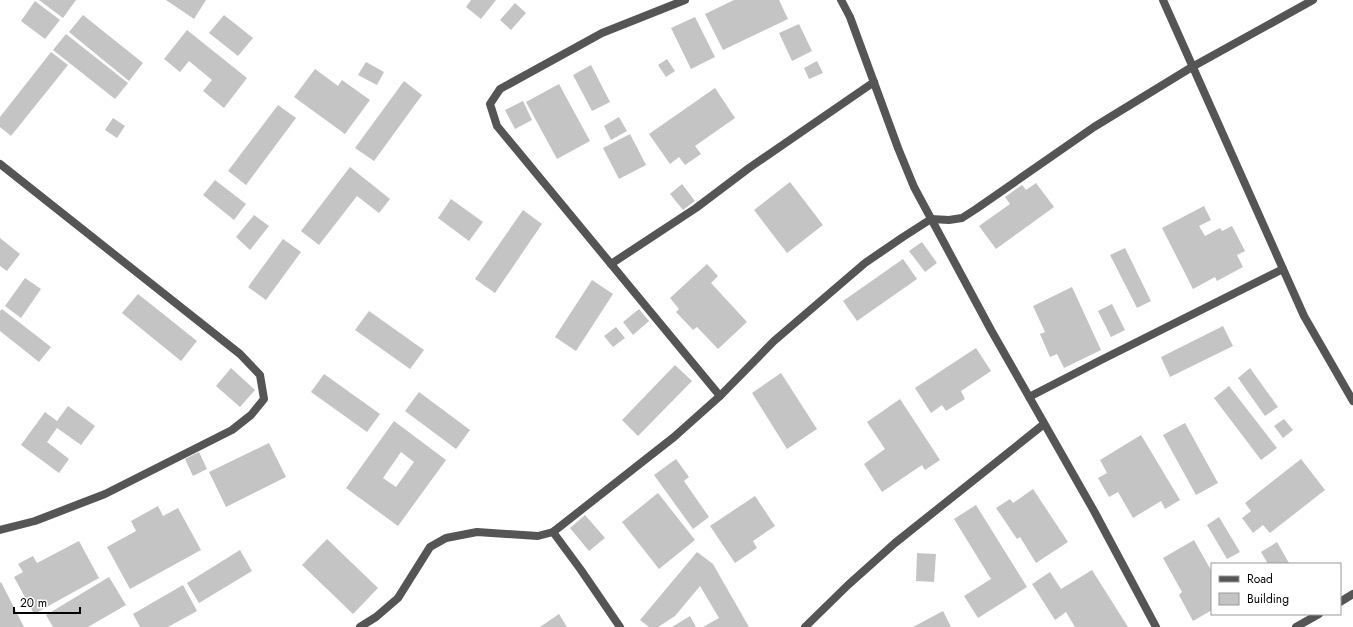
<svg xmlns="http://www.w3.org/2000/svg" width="1353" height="627" font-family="Jost,sans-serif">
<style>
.building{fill:#c4c4c4;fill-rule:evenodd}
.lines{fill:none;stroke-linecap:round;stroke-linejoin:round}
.minor{stroke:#555;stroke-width:8}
</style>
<rect width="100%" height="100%" fill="#fff"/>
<g class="building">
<polygon points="39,0 76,0 63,18"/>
<polygon points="166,0 206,0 194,19"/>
<polygon points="471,0 496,0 481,19 466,7"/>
<polygon points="734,0 779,0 788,19 723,50 705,14"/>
<polygon points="35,1 60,20 45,39 21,21"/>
<polygon points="515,3 526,13 511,30 500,20"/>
<polygon points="83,15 143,63 129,81 69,32"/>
<polygon points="224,15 253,38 238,56 209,33"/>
<polygon points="695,17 715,57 691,69 671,28"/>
<polygon points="799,24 812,51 792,61 779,33"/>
<polygon points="187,30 247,78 224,108 203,91 212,80 189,61 180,72 164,59"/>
<polygon points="66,34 128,83 115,99 53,50"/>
<polygon points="51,52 68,65 11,136 0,127 0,117"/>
<polygon points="667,59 675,71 666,77 658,65"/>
<polygon points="817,61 823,73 809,79 804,68"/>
<polygon points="366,62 384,72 377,85 358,75"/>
<polygon points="591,65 610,102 592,111 573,75"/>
<polygon points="315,69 338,86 342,80 370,100 345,134 294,97"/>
<polygon points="404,81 422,95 374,161 355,148"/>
<polygon points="559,84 590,141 557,159 526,102"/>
<polygon points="715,88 735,118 695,146 701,154 685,165 679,157 670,164 649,134"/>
<polygon points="523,101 532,120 515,129 505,110"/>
<polygon points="278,105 296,118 246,185 228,171"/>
<polygon points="619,117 627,131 611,140 604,126"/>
<polygon points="113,118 125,126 117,138 105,130"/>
<polygon points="630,134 646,165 619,179 603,148"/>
<polygon points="350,167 390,199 379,213 357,196 319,245 301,231"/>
<polygon points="215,180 246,204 234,220 203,195"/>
<polygon points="790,182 823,225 787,253 754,210"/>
<polygon points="1036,183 1054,207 996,249 979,226 1010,204 1005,197 1022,185 1026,190"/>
<polygon points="682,184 695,201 683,210 670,194"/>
<polygon points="451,199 483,222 469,241 438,218"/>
<polygon points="1204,206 1211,220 1199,226 1205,236 1220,228 1222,231 1232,226 1245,251 1237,255 1243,267 1217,281 1215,277 1193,289 1162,228"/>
<polygon points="523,210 542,224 495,293 475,279"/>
<polygon points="254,215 269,226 250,250 236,237"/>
<polygon points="0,238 20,254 7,271 0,266"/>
<polygon points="283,239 301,252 266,300 248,287"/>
<polygon points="922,242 937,263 925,272 909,251"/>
<polygon points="1125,248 1151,301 1137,308 1110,255"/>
<polygon points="903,259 917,279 857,321 843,301"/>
<polygon points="707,264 718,276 711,283 747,322 718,349 697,327 693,330 676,312 679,309 670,298"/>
<polygon points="25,278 41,289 21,318 5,306"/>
<polygon points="592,280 613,294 576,351 555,337"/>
<polygon points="1072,287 1101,350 1064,368 1057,354 1050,357 1040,334 1045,332 1033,306"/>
<polygon points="138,294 197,341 181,361 122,313"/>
<polygon points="1112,304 1125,330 1111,337 1098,311"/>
<polygon points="2,309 51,347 39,362 0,331 0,311"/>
<polygon points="639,309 649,321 633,335 623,322"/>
<polygon points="369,311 424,350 410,369 355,330"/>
<polygon points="1223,326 1233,346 1170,377 1161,357"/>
<polygon points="616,327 625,338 613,347 604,336"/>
<polygon points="976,348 991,371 961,391 965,399 946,411 942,405 931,413 915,388"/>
<polygon points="675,365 692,381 638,436 622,420"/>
<polygon points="231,368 255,390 240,407 216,386"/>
<polygon points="1250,368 1278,407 1265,416 1238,378"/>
<polygon points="781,373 817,429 787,449 752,393"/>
<polygon points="324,374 380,414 367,432 311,392"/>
<polygon points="1229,386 1277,448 1261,460 1214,398"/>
<polygon points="419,392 470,430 456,449 405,411"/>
<polygon points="900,399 940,460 925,470 922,465 882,492 864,464 885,449 867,422"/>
<polygon points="68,406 95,426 81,445 57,428 47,442 69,459 59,473 21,445 45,412 57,421"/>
<polygon points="1284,419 1293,430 1283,438 1274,426"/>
<path d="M394 421 446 460 398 526 346 488ZM401 452 414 462 396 487 383 478Z"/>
<polygon points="1185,423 1218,483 1196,495 1163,435"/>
<polygon points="1141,435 1180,500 1165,509 1161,501 1133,518 1118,492 1109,497 1098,478 1107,473 1100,460"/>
<polygon points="269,443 286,477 226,507 209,472"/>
<polygon points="199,452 207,469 193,476 185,459"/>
<polygon points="676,459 689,477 684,481 709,517 693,529 654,475"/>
<polygon points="1301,459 1325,490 1270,533 1263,525 1253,533 1242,518 1251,511 1245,503"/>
<polygon points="1033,489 1068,542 1036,563 1020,537 1017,539 996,508 1010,499 1013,503"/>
<polygon points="658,493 695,540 659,569 622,522"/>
<polygon points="755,496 775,526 753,541 757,548 735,563 710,526"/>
<polygon points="976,505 1027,587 978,618 964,596 991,579 954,519"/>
<polygon points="158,506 163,516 178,508 201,550 130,589 107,547 136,531 131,521"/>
<polygon points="585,515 605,538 589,551 570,528"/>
<polygon points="1219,517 1240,552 1227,559 1207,525"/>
<polygon points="327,539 378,588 353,614 302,565"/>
<polygon points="1194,540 1212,572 1212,610 1193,621 1179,595 1182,592 1163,558"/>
<polygon points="79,541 99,578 34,614 14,577 23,572 18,564 33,556 37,563"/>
<polygon points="1277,542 1289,563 1287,564 1268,564 1261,552"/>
<polygon points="240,550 252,571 199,603 187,583"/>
<polygon points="697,552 713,564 749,627 703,627 719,618 700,586 675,616 658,627 649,627 640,620"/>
<polygon points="917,553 936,554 934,582 916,581"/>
<polygon points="1092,570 1128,627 1075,627 1066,612 1055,620 1032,584 1050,572 1061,589"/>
<polygon points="109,577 126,605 88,627 53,627 46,615"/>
<polygon points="1,582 24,627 0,627 0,583"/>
<polygon points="183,585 197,611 168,627 140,627 133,614"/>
<polygon points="943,611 951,627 913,627"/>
<polygon points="559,614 567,627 540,627"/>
<polygon points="690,616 696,627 672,627"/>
</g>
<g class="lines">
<g class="minor">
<polyline points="685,0 602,33 500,89 490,104 497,126 720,396"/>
<polyline points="841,0 850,17 898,148 914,187 991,330 1094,511 1156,627"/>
<polyline points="1163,0 1304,316 1353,401"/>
<polyline points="0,164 240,354 260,375 264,399 251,415 232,430 105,494 35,521 0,530"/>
<polyline points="611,264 696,208 749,168 874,82"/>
<polyline points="1029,397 1103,359 1283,269"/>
<polyline points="553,532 581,570 620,627"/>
<polyline points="1340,602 1353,594"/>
<polyline points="360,627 376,617 398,598 430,547 446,538 477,532 538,536 553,532 674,437 720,396 774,341 865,263 903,237 931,219 949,220 962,218 976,209 1094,127 1192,67 1313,0"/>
<polyline points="805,627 848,585 895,543 1044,424"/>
<polyline points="1296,627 1319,614"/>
</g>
</g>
<rect x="1211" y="563" width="130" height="52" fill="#ffffff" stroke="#999999"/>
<rect x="1219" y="576" width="20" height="6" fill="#555555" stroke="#999999"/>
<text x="1247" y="583" font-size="12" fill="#000000">Road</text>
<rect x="1219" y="593" width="20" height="12" fill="#c4c4c4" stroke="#999999"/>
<text x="1247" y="603" font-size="12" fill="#000000">Building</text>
<path d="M14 607v6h66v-6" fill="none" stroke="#000000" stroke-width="2"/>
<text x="20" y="607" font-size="12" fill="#000000" stroke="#ffffff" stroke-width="3" paint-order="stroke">20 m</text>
</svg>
